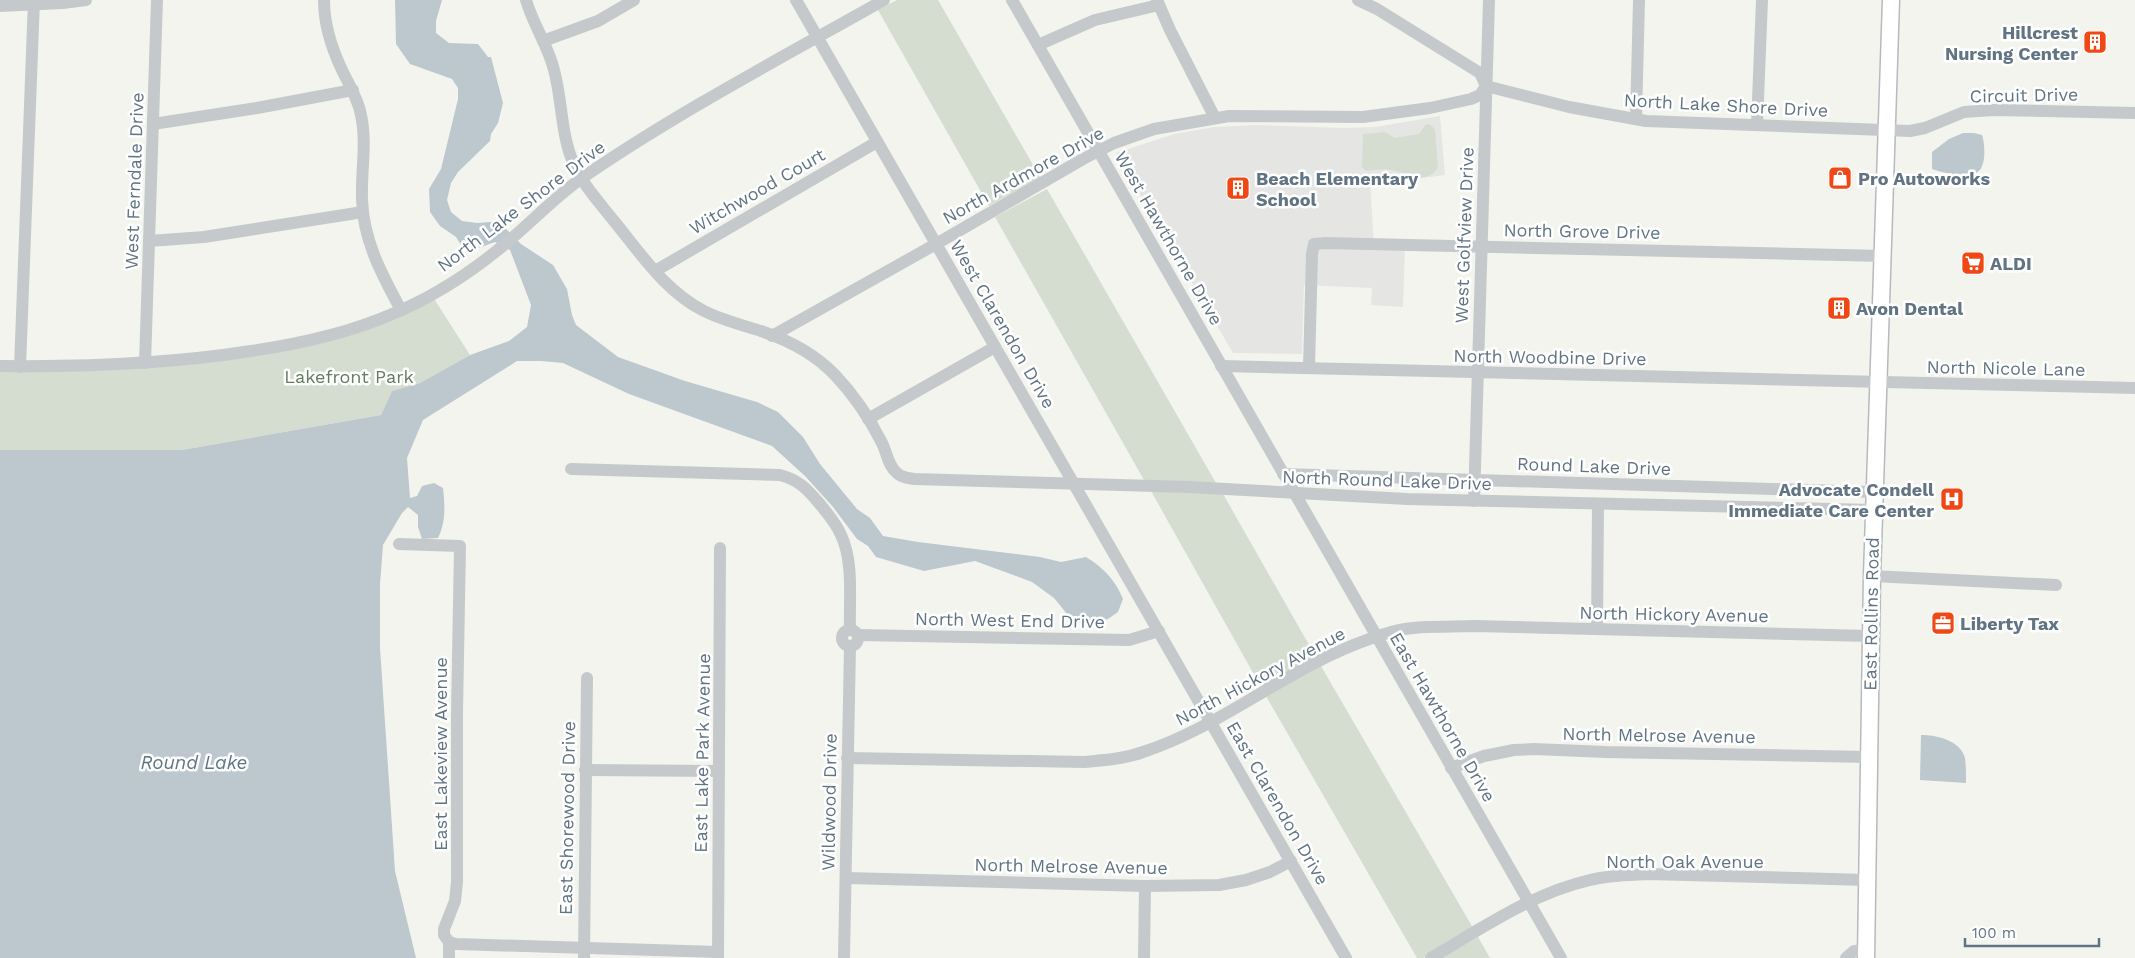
<svg xmlns="http://www.w3.org/2000/svg" width="2135" height="958" font-family="'Work Sans',sans-serif">
<style>
.built{fill:#e5e6e3}
.green{fill:#d5dcd0}
.water{fill:#bcc8cd}
.lines{fill:none;stroke-linecap:round;stroke-linejoin:round}
.major-casing{stroke:#b6babe;stroke-width:19}
.minor{stroke:#c6c9cc;stroke-width:12}
.major{stroke:#fff;stroke-width:16}
.labels{text-anchor:middle;dominant-baseline:central;stroke-width:5;stroke-linejoin:round;paint-order:stroke}
.poi-label{font-size:18px;font-weight:bold;fill:#617483;stroke:#fff;text-anchor:start}
.street-label{font-size:18px;fill:#617483;stroke:#fff}
.park-label{font-size:18px;fill:#657a60;stroke:#fff}
.water-label{font-size:19px;font-style:italic;fill:#5c7781;stroke:#fff}
</style>
<rect width="100%" height="100%" fill="#f4f4ef"/>
<polygon class="built" points="1440,116 1445,175 1408,180 1370,179 1374,247 1405,249 1403,307 1371,305 1372,288 1304,285 1302,354 1233,353 1116,153 1174,134 1214,127 1256,125 1343,128 1375,127"/>
<g class="green">
<polygon points="897,0 938,0 1040,177 989,206 878,10"/>
<path d="M1426 124 1431 125 1435 130 1438 167C1426 187 1407 172 1391 170 1383 169 1374 170 1366 171L1362 167 1363 134 1385 132 1395 138 1419 134Z"/>
<polygon points="1047,189 1216,483 1144,480 995,217"/>
<polygon points="431,294 470,355 420,383 392,391 381,415 182,450 0,450 0,362 109,365 295,344"/>
<polygon points="1151,491 1223,494 1316,657 1261,687"/>
<polygon points="1321,666 1473,928 1423,958 1417,958 1266,696"/>
<polygon points="1478,937 1490,958 1442,958"/>
</g>
<g class="water">
<path d="M395 0H442L436 21V33L449 43 478 44 488 57H491L503 103 498 123 491 134 490 141 458 172 451 183 447 200 451 212 462 221 477 223 490 222 504 227 521 244 553 265 567 289 572 315 576 325 618 357 685 381 757 402 778 412 803 437 820 464 857 509 870 518 883 536 918 542 1040 557 1061 562 1086 557C1103 567 1116 581 1123 599L1118 612 1108 619 1084 625 1072 620 1054 598 1032 582 975 561 924 571 876 557 868 546 857 539 833 507 805 476 772 446 629 394 563 363 541 361H517L423 420 407 458 410 498 417 496 422 486 434 483 443 488C445 505 446 522 438 538L422 539 418 527V515L408 507 402 513 383 545 380 584V648L395 871 416 958H0V450H182L381 415 392 391 420 383 470 355 509 341 527 327 531 305 510 250 495 242 476 249 469 250 461 245 456 237 440 226 430 212 429 189 441 169 458 99V88L452 79 410 64 396 44Z"/>
<path d="M1963 133H1974L1982 135C1985 144 1987 168 1976 173 1965 177 1942 173 1932 169V152L1949 139Z"/>
<path d="M1921 735C1936 735 1960 740 1965 758 1966 766 1966 775 1966 783L1920 780Z"/>
</g>
<g class="lines">
<g class="major-casing">
<polyline id="major" points="1866,958 1872,576 1891,0"/>
</g>
<g class="minor">
<path d="M324 0C324 25 331 47 342 70 349 85 358 98 361 115 367 142 361 172 362 199 363 240 382 275 401 310"/>
<path d="M526 0C533 25 548 45 554 70 562 99 561 135 573 162 582 184 599 202 614 221 641 254 665 291 704 311 722 320 742 325 761 331 788 340 815 354 835 375 854 395 870 419 882 443 887 453 888 466 897 473 902 478 908 478 914 479L1189 487 1407 499 1874 510"/>
<polyline points="796,0 1346,958"/>
<polyline points="1012,0 1561,958"/>
<polyline points="1157,0 1170,30 1215,118"/>
<polyline points="1358,0 1377,9 1480,73 1486,86 1569,107 1646,121 1910,131 1925,128 1964,112 1993,110 2135,113"/>
<polyline points="0,6 63,3 86,0"/>
<polyline points="543,41 598,21 634,0"/>
<polyline points="1038,45 1095,20 1159,5"/>
<polyline points="1636,119 1639,0"/>
<polyline points="153,124 257,108 353,90"/>
<polyline points="1757,125 1762,0"/>
<polyline points="149,241 204,237 363,212"/>
<polyline points="655,271 877,142"/>
<polyline points="772,336 936,244 1083,159 1114,143 1154,129 1229,116 1363,117 1430,108 1471,99 1480,95 1486,86"/>
<polyline points="145,363 157,0"/>
<path d="M0 366C84 367 168 364 251 351 298 344 346 334 390 315 429 299 467 275 499 249 528 226 552 199 582 178 678 112 783 57 884 0"/>
<polyline points="1221,366 2135,388"/>
<polyline points="20,367 34,0"/>
<polyline points="1309,367 1312,254 1314,244 1325,243 1882,256"/>
<polyline points="868,419 995,347"/>
<path d="M571 469 780 475C799 480 807 489 819 503 827 513 836 523 841 535 854 562 849 600 850 630"/>
<polyline points="1283,474 1874,492"/>
<polyline points="1474,501 1489,0"/>
<polyline points="399,544 460,546 457,713 457,882 455,901 444,929 444,935 449,942 449,958"/>
<polyline points="1872,576 2056,585"/>
<polyline points="1597,629 1598,504"/>
<circle cx="850" cy="638" r="8"/>
<polyline points="858,635 1129,640 1159,631"/>
<path d="M847 758 1084 762C1104 760 1124 759 1143 752 1196 735 1242 703 1291 676 1322 658 1356 642 1391 632 1417 625 1447 627 1474 626L1870 636"/>
<polyline points="1451,768 1484,756 1514,750 1534,749 1606,752 1868,757"/>
<polyline points="585,770 719,771"/>
<polyline points="846,878 1145,886 1219,885 1246,880 1270,872 1291,861"/>
<polyline points="449,942 456,944 718,952"/>
<polyline points="584,958 587,678"/>
<polyline points="718,958 720,548"/>
<polyline points="844,958 850,646"/>
<polyline points="1144,958 1145,886"/>
<path d="M1431 958C1482 928 1533 893 1590 880 1609 875 1629 875 1648 874L1867 880"/>
<polyline points="1846,958 1854,951 1867,950"/>
</g>
<use href="#major" class="major"/>
</g>
<defs>
<g id="building-square" transform="scale(1.25)"><rect x="-9" y="-9" width="18" height="18" rx="4" fill="#ef4814" stroke="#fff"/><path d="M-4-6H4V6H1V3H-1V6H-4ZM-2.5-4.3h1.7v1.8h-1.7ZM.8-4.3h1.7v1.8H.8ZM-2.5-1h1.7V.8h-1.7ZM.8-1h1.7V.8H.8Z" fill="#fff"/></g>
<g id="shop-square" transform="scale(1.25)"><rect x="-9" y="-9" width="18" height="18" rx="4" fill="#ef4814" stroke="#fff"/><path d="M-5-2.5h2.3a2.7 3.5 0 0 1 5.4 0H5L5.5 6h-11ZM-1.5-2.5h3a1.5 2.3 0 0 0-3 0Z" fill="#fff"/></g>
<g id="supermarket-square" transform="scale(1.25)"><rect x="-9" y="-9" width="18" height="18" rx="4" fill="#ef4814" stroke="#fff"/><path d="M-6-5.5h2.5l.6 2H6L4.5 2H-2.5L-4.4-4H-6ZM-1.5 3.2a1.3 1.3 0 1 0 .1 0ZM3 3.2a1.3 1.3 0 1 0 .1 0Z" fill="#fff"/></g>
<g id="hospital-square" transform="scale(1.25)"><rect x="-9" y="-9" width="18" height="18" rx="4" fill="#ef4814" stroke="#fff"/><path d="M-5-5h3v3.5h4V-5h3V5h-3V1.5h-4V5h-3Z" fill="#fff"/></g>
<g id="office-square" transform="scale(1.25)"><rect x="-9" y="-9" width="18" height="18" rx="4" fill="#ef4814" stroke="#fff"/><path d="M-6-3h4V-5.5h4V-3h4V5H-6ZM-1-4.5V-3h2v-1.5ZM-6 0V1H6V0Z" fill="#fff"/></g>
</defs>
<g fill-rule="evenodd">
<use href="#building-square" x="2095" y="42"/>
<use href="#shop-square" x="1840" y="178"/>
<use href="#building-square" x="1238" y="188"/>
<use href="#supermarket-square" x="1973" y="263"/>
<use href="#building-square" x="1839" y="308"/>
<use href="#hospital-square" x="1952" y="499"/>
<use href="#office-square" x="1943" y="623"/>
</g>
<g class="labels">
<g class="poi-label">
<text x="2078" y="32" text-anchor="end">Hillcrest<tspan x="2078" dy="21">Nursing Center</tspan></text>
<text x="1256" y="178">Beach Elementary<tspan x="1256" dy="21">School</tspan></text>
<text x="1858" y="178">Pro Autoworks</text>
<text x="1990" y="263">ALDI</text>
<text x="1856" y="308">Avon Dental</text>
<text x="1934" y="489" text-anchor="end">Advocate Condell<tspan x="1934" dy="21">Immediate Care Center</tspan></text>
<text x="1960" y="623">Liberty Tax</text>
</g>
<g class="street-label">
<text transform="translate(2024 95) rotate(-1)">Circuit Drive</text>
<text transform="translate(1726 105) rotate(3)">North Lake Shore Drive</text>
<text transform="translate(1023 175) rotate(-29)">North Ardmore Drive</text>
<text transform="translate(134 181) rotate(-88)">West Ferndale Drive</text>
<text transform="translate(757 191) rotate(-30)">Witchwood Court</text>
<text transform="translate(521 206) rotate(-37)">North Lake Shore Drive</text>
<text transform="translate(1582 231) rotate(1)">North Grove Drive</text>
<text transform="translate(1464 235) rotate(-88)">West Golfview Drive</text>
<text transform="translate(1169 238) rotate(60)">West Hawthorne Drive</text>
<text transform="translate(1003 324) rotate(60)">West Clarendon Drive</text>
<text transform="translate(1550 357) rotate(1)">North Woodbine Drive</text>
<text transform="translate(2006 368) rotate(1)">North Nicole Lane</text>
<text transform="translate(1594 466) rotate(2)">Round Lake Drive</text>
<text transform="translate(1387 480) rotate(2)">North Round Lake Drive</text>
<text transform="translate(1674 614) rotate(1)">North Hickory Avenue</text>
<text transform="translate(1871 614) rotate(-89)">East Rollins Road</text>
<text transform="translate(1010 620) rotate(1)">North West End Drive</text>
<text transform="translate(1260 676) rotate(-28)">North Hickory Avenue</text>
<text transform="translate(1443 717) rotate(60)">East Hawthorne Drive</text>
<text transform="translate(1659 735) rotate(1)">North Melrose Avenue</text>
<text transform="translate(702 753) rotate(-89)">East Lake Park Avenue</text>
<text transform="translate(440 754) rotate(-90)">East Lakeview Avenue</text>
<text transform="translate(829 802) rotate(-89)">Wildwood Drive</text>
<text transform="translate(1278 803) rotate(60)">East Clarendon Drive</text>
<text transform="translate(567 818) rotate(-89)">East Shorewood Drive</text>
<text x="1685" y="861">North Oak Avenue</text>
<text transform="translate(1071 866) rotate(1)">North Melrose Avenue</text>
</g>
<g class="park-label">
<text x="349" y="376">Lakefront Park</text>
</g>
<g class="water-label">
<text x="194" y="762">Round Lake</text>
</g>
</g>
<path d="M1965 938v8h134v-8" fill="none" stroke="#617483" stroke-width="2.5"/>
<text x="1972" y="938" font-size="15" fill="#617483" stroke="#ffffff" stroke-width="4" paint-order="stroke">100 m</text>
</svg>
